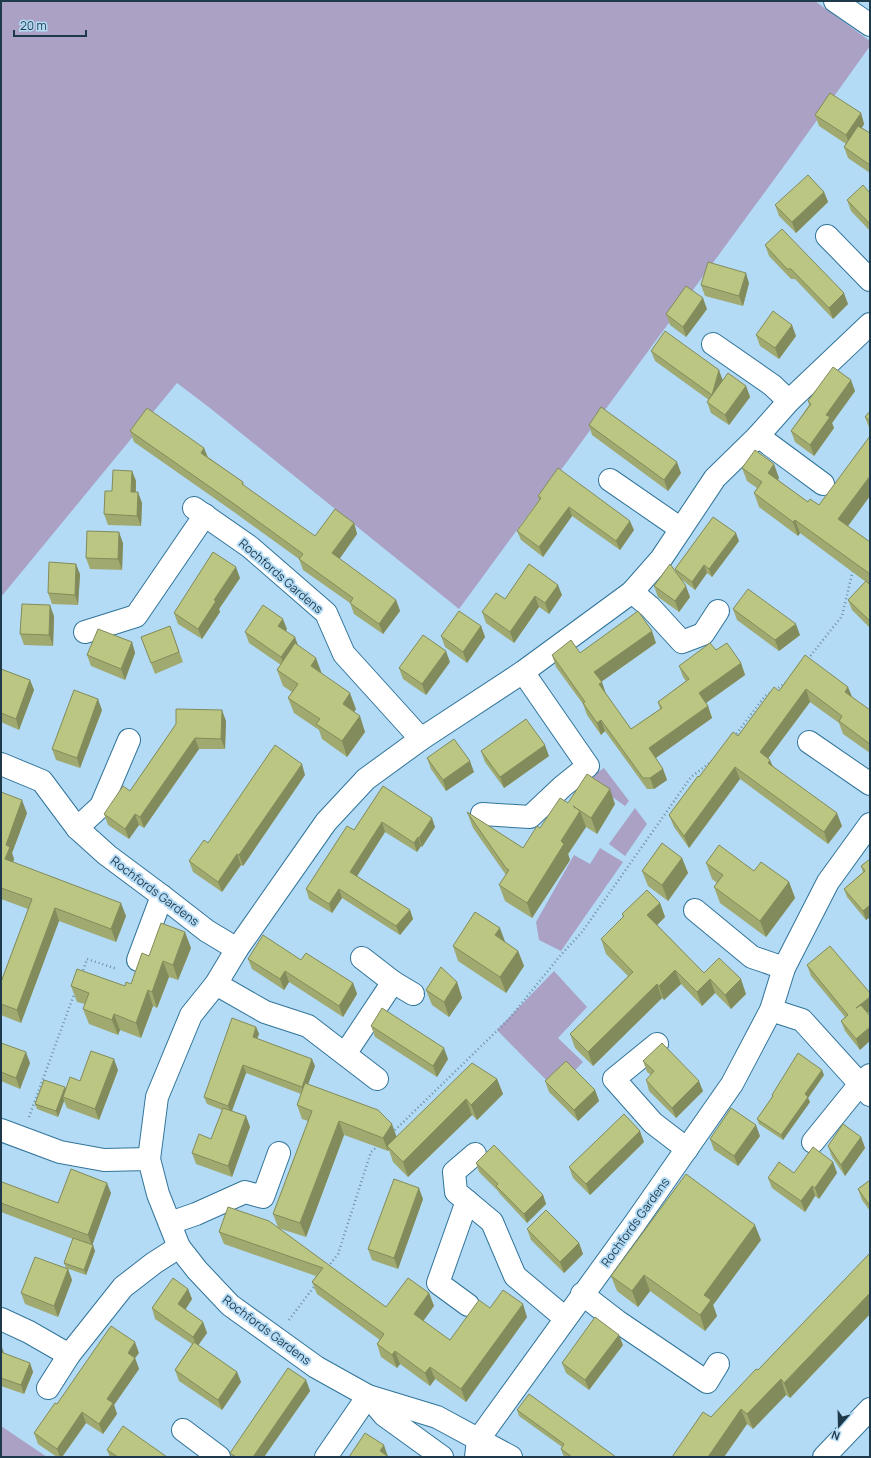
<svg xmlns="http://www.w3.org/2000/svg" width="871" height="1458" font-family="Manrope,sans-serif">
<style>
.green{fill:#aaa1c5}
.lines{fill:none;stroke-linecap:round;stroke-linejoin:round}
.minor-casing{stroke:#30749a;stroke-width:24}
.major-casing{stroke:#30749a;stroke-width:24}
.path{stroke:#6d8fa5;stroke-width:2.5;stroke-dasharray:1 3;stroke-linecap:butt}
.minor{stroke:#fff;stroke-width:22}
.major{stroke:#fff;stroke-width:22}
.wall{fill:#a0aa70}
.shaded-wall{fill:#828b5b}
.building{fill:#bac682;stroke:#828b5b}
.labels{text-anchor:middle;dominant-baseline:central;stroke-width:4;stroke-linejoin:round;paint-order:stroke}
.street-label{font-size:12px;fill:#1d394a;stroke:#b4dbf5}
</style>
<rect width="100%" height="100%" fill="#b4dbf5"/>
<g class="green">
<polygon points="1,1 815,1 870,41 870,46 792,155 459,609 210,408 177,383 1,597"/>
<polygon points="604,768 629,801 625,806 587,779"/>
<polygon points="635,808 647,824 625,856 609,844"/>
<polygon points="600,848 623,862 561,951 539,940 536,922 574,855 590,864"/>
<polygon points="554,971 587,1007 558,1038 583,1062 556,1090 497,1030"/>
<polygon points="1,1426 47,1457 1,1457"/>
</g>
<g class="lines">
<g class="minor-casing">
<g id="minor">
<polyline points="835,1 870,25"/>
<polyline points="827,236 870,280"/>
<polyline points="713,344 772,385 789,401"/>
<polyline points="758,436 823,484"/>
<polyline points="610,480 681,529"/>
<polyline points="194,508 250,547 326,613 344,654 421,739"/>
<polyline points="632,592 650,607 682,642 703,634 718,611"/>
<polyline points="85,632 136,616 205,515"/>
<polyline points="809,742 870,784"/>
<polyline points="1,764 42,781 77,828 107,855 162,896 207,931 237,949"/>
<polyline points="482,814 530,817 563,786 588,766 523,672"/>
<polyline points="77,828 101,806 129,740"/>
<polyline points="695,910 752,957 784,968"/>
<polyline points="362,958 393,982 413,994"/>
<polyline points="138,960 162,896"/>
<polyline points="216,984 265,1012 308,1026 377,1079"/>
<polyline points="771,1010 802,1020 870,1095"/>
<polyline points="657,1044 614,1079 653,1123 687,1149"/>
<polyline points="345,1054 393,982"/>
<polyline points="1,1130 60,1152 104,1160 149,1159"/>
<polyline points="813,1142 860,1084 870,1075"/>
<polyline points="475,1154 454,1172 456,1192 492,1222 515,1276 565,1318"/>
<polyline points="467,1201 438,1283 468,1305"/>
<polyline points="170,1223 196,1214 245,1192 263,1197 279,1153"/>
<polyline points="582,1294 617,1321 707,1382 718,1364"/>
<polyline points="1,1319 29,1332 69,1355"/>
<polyline points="48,1388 69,1355 123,1287 154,1263 179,1247"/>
<polyline points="369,1397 384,1415 442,1457"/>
<polyline points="183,1430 219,1457"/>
<polyline points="326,1457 368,1396"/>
<polyline points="476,1457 478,1440 635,1223 732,1084 771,1010 784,968 828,882 870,824"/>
<polyline points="511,1457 437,1417 368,1396 316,1367 230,1305 197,1270 179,1247 158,1194 149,1159 157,1097 191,1015 216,984 237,949 326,822 366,779 421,739 523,672 632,592 661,559 715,478 758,436 789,401 870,324"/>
</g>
</g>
<g class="major-casing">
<polyline id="major" points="824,1457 870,1409"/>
</g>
<g class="path">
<polyline points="808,659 842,616 853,570"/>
<polyline points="775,690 787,682"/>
<polyline points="734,737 765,696 770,693"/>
<polyline points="82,974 87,959 117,969"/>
<polyline points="29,1117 75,992"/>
<polyline points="392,1133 508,1020 560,956 582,932 691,777 712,761"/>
<polyline points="328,1267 338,1254 371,1152 378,1146"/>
<polyline points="289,1320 316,1284"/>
</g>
<use href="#minor" class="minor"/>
<use href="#major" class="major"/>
</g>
<g class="wall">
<polygon points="861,113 864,124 862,128 870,133 870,173 848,158 844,147 846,144 819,126 815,115"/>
<polygon points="824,192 828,202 796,233 779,216 775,205"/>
<polygon points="870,193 870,231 851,211 847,200"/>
<polygon points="765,245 848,304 833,319 795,279 791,279 769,256"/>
<polygon points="749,283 743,306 705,296 701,285"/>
<polygon points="707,309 686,337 670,325 666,314"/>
<polygon points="756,335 796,336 779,359 760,346"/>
<polygon points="651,351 723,380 746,386 750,397 729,425 711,413 707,402 709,400 655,361"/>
<polygon points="855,391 832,423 834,428 814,456 795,442 791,431 809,405 808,401"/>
<polygon points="870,411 870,430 865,417"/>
<polygon points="589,425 681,473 668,491 592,435"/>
<polygon points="130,431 204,448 208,457 243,482 244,486 315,536 354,523 357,534 339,559 396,600 400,611 383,634 354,614 350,603 303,570 299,559 234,512 134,442"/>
<polygon points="742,468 779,478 778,480 808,502 848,526 870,542 870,628 852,610 848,600 866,582 800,533 798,536 759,507 754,493 757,488 747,481"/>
<polygon points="132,471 136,481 136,492 142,503 141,526 108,525 104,514 112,491"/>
<polygon points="538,496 634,530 620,550 572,516 543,557 521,540 517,531 539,500"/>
<polygon points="739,541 712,577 707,573 695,590 681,579 690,597 679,612 658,597 654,586 676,572 675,569"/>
<polygon points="123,543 122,570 90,569 86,558"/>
<polygon points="529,564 562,595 549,614 539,607 514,643 486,623 482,612 505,599"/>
<polygon points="80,574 78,605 52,604 48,593"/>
<polygon points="240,578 219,609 220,612 202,639 178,624 174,613"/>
<polygon points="733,609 800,635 779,651 737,620"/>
<polygon points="54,616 53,646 24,645 20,634"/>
<polygon points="170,626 183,662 155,674 141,637"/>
<polygon points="481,626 485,637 467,663 445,647 441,636"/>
<polygon points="287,629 286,631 321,673 356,709 354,712 365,732 347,757 322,739 319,730 294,713 288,698 292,692 283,686 277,670 281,665 249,643 245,632"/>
<polygon points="132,642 135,653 125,680 91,666 87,655"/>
<polygon points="656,643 601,682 606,694 631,729 660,709 658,702 686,681 683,677 679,666 716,650 741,663 745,675 706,703 708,706 712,718 655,758 663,769 667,780 654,789 647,789 605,731 601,735 587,715 583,704 556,667 552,655 580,653"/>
<polygon points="805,655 852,697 870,710 870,753 843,734 839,723 810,702 768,758 773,766 842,826 828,844 740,779 689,848 674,827 669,815 699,777 779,691"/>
<polygon points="450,662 426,695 403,679 399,668"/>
<polygon points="1,669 30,680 34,690 19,730 1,722"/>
<polygon points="102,710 80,768 56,760 52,749"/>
<polygon points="226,721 225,749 199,749 144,828 139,825 129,839 108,825 104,814 130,791 176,724"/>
<polygon points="481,751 549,756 504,788 485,762"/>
<polygon points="427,758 474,772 446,791 431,769"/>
<polygon points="305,775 243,866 241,865 222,892 193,872 189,861 208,843"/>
<polygon points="383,786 435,827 422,847 421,846 417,852 385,832 357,876 410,910 413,919 400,935 342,898 332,913 309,899 306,889 354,830"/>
<polygon points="1,792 27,813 12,853 14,859 13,863 126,916 116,942 59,921 21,1023 1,1015 1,982 28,909 1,899"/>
<polygon points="568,803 615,804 597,834 586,827 568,854 570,860 532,918 505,901 499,885 506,875 473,828 467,812 523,848 540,828"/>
<polygon points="682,858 688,873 668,901 648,886 642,871"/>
<polygon points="870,859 870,917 866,920 847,897 844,889 863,872 861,866"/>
<polygon points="706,863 789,882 795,898 766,937 720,903 714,887 717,883 712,879"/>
<polygon points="660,903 665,917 657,925 704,973 746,994 731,1009 715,993 702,1006 681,984 664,1000 662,998 593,1066 575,1048 570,1034 628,976 606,954 601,939 623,917 622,914"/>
<polygon points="505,942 518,951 524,966 506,993 458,961 453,946"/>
<polygon points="191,948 178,980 169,977 157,1008 153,1006 141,1038 120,1030 118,1035 89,1024 83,1009 85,1004 77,1002 71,986 125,986 131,984 149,956"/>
<polygon points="248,959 301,960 353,983 357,994 343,1017 289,982 284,990 252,969"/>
<polygon points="807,965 870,1011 868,1013 860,1050 845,1031 841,1021 845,1017 811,976"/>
<polygon points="457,982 462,998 449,1017 432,1005 426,990"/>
<polygon points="371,1026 448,1059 437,1077 375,1037"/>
<polygon points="256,1027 259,1034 257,1039 315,1066 308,1084 397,1137 497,1079 503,1094 477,1120 472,1115 408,1177 393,1162 389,1150 388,1151 344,1135 306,1237 278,1228 386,1307 429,1293 434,1306 423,1321 450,1340 490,1308 527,1317 466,1402 435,1379 430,1386 400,1364 397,1368 381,1357 377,1344 380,1340 317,1294 312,1282 316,1276 224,1244 219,1232 278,1227 273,1214 308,1121 302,1119 297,1105 301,1094 246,1073 232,1111 246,1116 250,1127 232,1177 196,1164 192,1153 211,1139 222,1110 207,1104 204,1097"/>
<polygon points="1,1043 30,1063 20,1089 1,1081"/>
<polygon points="643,1061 703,1091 676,1118 649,1091 646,1080 651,1075 647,1072"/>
<polygon points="118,1070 99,1120 67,1108 64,1101 58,1117 37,1109 35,1104 65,1087 66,1089 80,1081"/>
<polygon points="824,1075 808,1098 810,1102 783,1140 759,1124 757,1119 772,1097 772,1095"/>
<polygon points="545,1081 595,1090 599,1101 578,1121 549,1092"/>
<polygon points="760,1136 738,1166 714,1150 710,1139"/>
<polygon points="861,1137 865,1148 845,1176 832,1157 828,1146"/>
<polygon points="644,1142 590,1195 573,1178 569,1167"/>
<polygon points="833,1162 837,1173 819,1199 815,1196 805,1212 772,1188 768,1178 794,1173"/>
<polygon points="476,1163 543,1195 546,1204 527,1223 500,1194 498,1191 479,1172"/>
<polygon points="870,1180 870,1211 862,1200 858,1189"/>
<polygon points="1,1184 58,1203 111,1193 92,1245 95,1251 86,1275 66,1268 64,1263 73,1239 1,1212"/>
<polygon points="423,1199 398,1269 372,1260 368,1249"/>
<polygon points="527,1229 579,1243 583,1254 564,1273 531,1240"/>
<polygon points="761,1240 713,1305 717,1316 705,1331 650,1291 638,1307 617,1291 611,1276"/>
<polygon points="870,1253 870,1314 790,1398 786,1395 753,1429 747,1424 724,1457 672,1457 711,1417 758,1370"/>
<polygon points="68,1269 72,1280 58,1317 25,1304 21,1293"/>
<polygon points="188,1289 192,1299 185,1309 203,1322 207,1333 198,1345 237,1372 241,1382 222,1410 179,1381 175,1370 192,1344 155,1319 152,1308"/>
<polygon points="623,1345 589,1390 566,1373 562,1363"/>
<polygon points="1,1347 4,1354 30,1363 33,1372 24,1394 1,1386"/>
<polygon points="139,1353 135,1358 139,1369 114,1405 117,1414 103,1434 86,1423 62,1457 57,1457 38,1444 34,1433 57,1404"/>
<polygon points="306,1380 310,1391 264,1457 232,1457 230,1453"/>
<polygon points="517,1410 616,1457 566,1457 563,1455 561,1449 562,1447 519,1416"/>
<polygon points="107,1450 167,1457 110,1457"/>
</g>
<g class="shaded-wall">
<polygon points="861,113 864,124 850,146 846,135"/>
<polygon points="824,192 828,202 796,233 792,222"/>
<polygon points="746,273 749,283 743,306 739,296"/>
<polygon points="844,293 848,304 833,319 829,308"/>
<polygon points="703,298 707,309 686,337 683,327"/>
<polygon points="792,325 796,336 779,359 775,348"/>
<polygon points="719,370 723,381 712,395"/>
<polygon points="851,380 855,391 832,423 834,428 814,456 810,445 826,415"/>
<polygon points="746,386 750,397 729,425 725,415"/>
<polygon points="204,448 208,459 201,453"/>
<polygon points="677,462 681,473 668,491 664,480"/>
<polygon points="774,464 779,478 773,487 768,473"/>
<polygon points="132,471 136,481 135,503 131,492"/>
<polygon points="870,476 870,496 843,533 838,519"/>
<polygon points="138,492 142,503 141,526 137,516"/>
<polygon points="569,507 572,516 543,557 539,547"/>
<polygon points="795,520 800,533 798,536 793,522"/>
<polygon points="630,521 634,530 620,550 616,541"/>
<polygon points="354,523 357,534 336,564 332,553"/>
<polygon points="119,532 123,543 122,570 118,559"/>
<polygon points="736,533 739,541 712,577 709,569"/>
<polygon points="76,564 80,574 78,605 75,595"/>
<polygon points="704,565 707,573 695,590 692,582"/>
<polygon points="236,567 240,578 219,609 220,612 202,639 198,629 214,600"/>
<polygon points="558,585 562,595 549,614 545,603"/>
<polygon points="686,586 690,597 679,612 675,601"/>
<polygon points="535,596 539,607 514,643 510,632"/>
<polygon points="396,600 400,611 383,634 379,624"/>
<polygon points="50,605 54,616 53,646 49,635"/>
<polygon points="283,619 287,629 282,636 278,626"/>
<polygon points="796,624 800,635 779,651 775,640"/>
<polygon points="481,626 485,637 467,663 463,652"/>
<polygon points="652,631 656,643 598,684 594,672"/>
<polygon points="295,637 299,648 285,668 281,657"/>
<polygon points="132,642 135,653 125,680 121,669"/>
<polygon points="446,651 450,662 426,695 422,684"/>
<polygon points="316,658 322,674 311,666"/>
<polygon points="741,663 745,675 703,705 699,693"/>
<polygon points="30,680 34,690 19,730 16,719"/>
<polygon points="602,682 606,694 599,684"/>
<polygon points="848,687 853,699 845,692"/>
<polygon points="806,689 810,702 764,764 760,752"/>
<polygon points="350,693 356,709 348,720 343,704"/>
<polygon points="98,699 102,710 80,768 77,758"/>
<polygon points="708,706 712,718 653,760 649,748"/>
<polygon points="222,710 226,721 225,749 221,739"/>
<polygon points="360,716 365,732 347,757 342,741"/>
<polygon points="601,720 605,731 601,735 597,723"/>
<polygon points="195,738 199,749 144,828 140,817"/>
<polygon points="545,745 549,756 504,788 500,777"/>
<polygon points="770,760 775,772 768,763"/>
<polygon points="470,761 474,772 446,791 443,780"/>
<polygon points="302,764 305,775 243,866 239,855"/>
<polygon points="735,767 740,779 689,848 684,836"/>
<polygon points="663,769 667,780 654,789 650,778"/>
<polygon points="610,789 615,804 597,834 591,818"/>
<polygon points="22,800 27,813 12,853 14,859 9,872 5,859 6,845"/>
<polygon points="580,811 586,827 568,854 570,860 532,918 527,903 561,841"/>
<polygon points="837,813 842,826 828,844 824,832"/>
<polygon points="135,814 139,825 129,839 125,829"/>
<polygon points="432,818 435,827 422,847 419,838"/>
<polygon points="382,822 385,832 354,881 350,872"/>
<polygon points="418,837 421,846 417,852 414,843"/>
<polygon points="237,854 241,865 222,892 218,882"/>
<polygon points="682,858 688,873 668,901 662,885"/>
<polygon points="789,882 795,898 766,937 760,921"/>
<polygon points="339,889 342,898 332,913 329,904"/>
<polygon points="121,903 126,916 116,942 111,929"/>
<polygon points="660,903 665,917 653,929 647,915"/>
<polygon points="870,905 870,917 866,920 863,911"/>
<polygon points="55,908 59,921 21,1023 17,1010"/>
<polygon points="410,910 413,919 400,935 396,926"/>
<polygon points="500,928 506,944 495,935"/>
<polygon points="185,932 191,948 178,980 173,965"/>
<polygon points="518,951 524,966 506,993 500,977"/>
<polygon points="163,961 169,977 157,1008 152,992"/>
<polygon points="675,970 681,984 664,1000 659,986"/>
<polygon points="285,971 289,982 284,990 280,979"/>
<polygon points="710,979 715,993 702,1006 697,992"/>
<polygon points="741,979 746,994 731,1009 725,995"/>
<polygon points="457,982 462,998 449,1017 444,1002"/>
<polygon points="353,983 357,994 343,1017 339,1006"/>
<polygon points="657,984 662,998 593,1066 588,1052"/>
<polygon points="148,990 153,1006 141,1038 136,1023"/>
<polygon points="870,997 870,1011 860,1019 856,1008"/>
<polygon points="114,1014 120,1030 118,1035 112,1020"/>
<polygon points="256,1027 259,1034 255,1044 253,1037"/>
<polygon points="870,1027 870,1041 860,1050 856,1039"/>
<polygon points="444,1048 448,1059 437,1077 433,1066"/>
<polygon points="26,1052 30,1063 20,1089 16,1078"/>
<polygon points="114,1059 118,1070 99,1120 95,1109"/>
<polygon points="312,1059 315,1066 304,1095 302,1087"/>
<polygon points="243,1065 246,1073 231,1113 228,1106"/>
<polygon points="822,1070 824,1075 808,1098 810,1102 783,1140 781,1135 805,1094"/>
<polygon points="497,1079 503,1094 477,1120 471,1105"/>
<polygon points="699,1081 703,1091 676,1118 672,1108"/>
<polygon points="65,1087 67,1093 63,1097 64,1101 58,1117 56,1111"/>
<polygon points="595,1090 599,1101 578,1121 574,1110"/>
<polygon points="466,1099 472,1115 408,1177 403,1162"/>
<polygon points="246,1116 250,1127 232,1177 228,1166"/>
<polygon points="339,1121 344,1135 306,1237 300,1223"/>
<polygon points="392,1124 397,1138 387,1146 389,1150 388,1151 383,1138"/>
<polygon points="756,1125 760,1136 738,1166 734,1156"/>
<polygon points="640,1131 644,1142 590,1195 586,1184"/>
<polygon points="861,1137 865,1148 845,1176 841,1165"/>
<polygon points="833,1162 837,1173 819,1199 815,1188"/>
<polygon points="107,1183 111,1193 92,1246 88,1235"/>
<polygon points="812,1186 815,1196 805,1212 801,1201"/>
<polygon points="419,1188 423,1199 398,1269 394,1258"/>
<polygon points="543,1195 546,1204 527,1223 524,1214"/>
<polygon points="755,1225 761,1240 713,1305 717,1316 705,1331 700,1315 704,1295"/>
<polygon points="579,1243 583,1254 564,1273 560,1262"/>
<polygon points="93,1245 95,1251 86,1275 84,1270"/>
<polygon points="68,1269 72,1280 58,1317 54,1306"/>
<polygon points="644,1275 650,1291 638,1307 632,1291"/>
<polygon points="188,1289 192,1299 182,1315 178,1304"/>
<polygon points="429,1293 434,1306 419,1327 414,1314"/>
<polygon points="870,1293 870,1314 790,1398 784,1383"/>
<polygon points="523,1304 527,1317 466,1402 461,1389"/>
<polygon points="203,1322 207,1333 197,1347 193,1337"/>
<polygon points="619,1335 623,1345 589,1390 585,1380"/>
<polygon points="135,1342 139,1353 135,1358 139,1369 114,1405 117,1414 103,1434 99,1424 107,1399 128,1353"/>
<polygon points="2,1347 5,1356 1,1354 1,1350"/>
<polygon points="395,1351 400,1364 397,1368 392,1355"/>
<polygon points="30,1363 33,1372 24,1394 21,1385"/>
<polygon points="430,1367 435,1379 430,1386 425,1373"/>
<polygon points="237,1372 241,1382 222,1410 218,1400"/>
<polygon points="781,1379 786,1395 753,1429 747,1414"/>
<polygon points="306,1380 310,1391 264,1457 253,1457"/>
<polygon points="741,1409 747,1424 724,1457 708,1457"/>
<polygon points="82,1412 86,1423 62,1457 60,1457 57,1449"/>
<polygon points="384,1445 388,1457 380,1451"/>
</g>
<g class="building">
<polygon points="830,93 861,113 846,135 815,115"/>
<polygon points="858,126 870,133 870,165 844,147"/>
<polygon points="808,175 824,192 792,222 775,205"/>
<polygon points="863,185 870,193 870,224 847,200"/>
<polygon points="782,229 844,293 829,308 791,269 787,269 765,245"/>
<polygon points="708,262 746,273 739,296 701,285"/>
<polygon points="686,286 703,298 683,327 666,314"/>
<polygon points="773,311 792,325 775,348 756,335"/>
<polygon points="665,331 719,370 712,395 651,351"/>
<polygon points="833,367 851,380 826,415 830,417 810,445 791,431 811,404 808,401"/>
<polygon points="728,373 746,386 725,415 707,402"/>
<polygon points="601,407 677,462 664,480 589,425"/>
<polygon points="147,408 204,448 201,453 243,482 242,484 315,536 335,509 354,523 332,553 396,600 379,624 350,603 353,598 299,559 303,554 230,501 130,431"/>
<polygon points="870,411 870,421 865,417"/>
<polygon points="870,436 870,476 838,519 870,542 870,574 795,520 793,522 754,493 762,482 742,468 755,450 774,464 768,473 808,502 810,499 819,505"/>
<polygon points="558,468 630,521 616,541 569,507 539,547 517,531 541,498 538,496"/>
<polygon points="113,470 132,471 131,492 138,492 137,516 104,514 105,491 112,491"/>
<polygon points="713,517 736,533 709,569 704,565 692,582 675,569"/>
<polygon points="87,531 119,532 118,559 86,558"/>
<polygon points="213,552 236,567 214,600 216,601 198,629 174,613"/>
<polygon points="49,562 76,564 75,595 48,593"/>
<polygon points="529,564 558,585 545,603 535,596 510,632 482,612 496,593 505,599"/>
<polygon points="670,564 686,586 675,601 654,586"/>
<polygon points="866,581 870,585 870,621 848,600"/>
<polygon points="748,589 796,624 775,640 733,609"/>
<polygon points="22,604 50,605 49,635 20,634"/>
<polygon points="263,605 283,619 278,626 295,637 281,657 245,632"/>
<polygon points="459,611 481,626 463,652 441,636"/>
<polygon points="638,611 652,631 594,672 602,682 599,684 631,729 662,708 658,702 689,679 679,666 710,643 716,650 727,643 741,663 699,693 708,706 649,748 663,769 650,778 643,778 601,720 597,723 583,703 585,702 552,655 571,640 580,653"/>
<polygon points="170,626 179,652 151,663 141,637"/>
<polygon points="98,629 132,642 121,669 87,655"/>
<polygon points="423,635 446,651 422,684 399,668"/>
<polygon points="295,643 316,658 311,666 350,693 343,704 360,716 342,741 316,724 320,719 288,698 298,684 277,670"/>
<polygon points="805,655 848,687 845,692 870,710 870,744 839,721 842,716 806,689 760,752 770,760 768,763 837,813 824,832 735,767 684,836 669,815 698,776 699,777 733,732 738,736 774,687 779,691"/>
<polygon points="1,669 30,680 16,719 1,713"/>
<polygon points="74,690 98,699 77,758 52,749"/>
<polygon points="176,709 222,710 221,739 195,738 140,817 135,814 125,829 104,814 123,786 130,791 176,724"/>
<polygon points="526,719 545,745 500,777 481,751"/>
<polygon points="454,739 470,761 443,780 427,758"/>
<polygon points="275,745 302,764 239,855 237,854 218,882 189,861 204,840 208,843"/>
<polygon points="587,774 610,789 591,818 573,806 580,811 561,841 564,844 527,903 499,885 509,870 506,868 467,812 523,848 537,826 540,828 560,798 568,803"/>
<polygon points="383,786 432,818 419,838 418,837 414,843 382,822 350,872 410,910 396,926 339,889 329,904 306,889 347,826 354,830"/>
<polygon points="1,792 22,800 6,845 10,847 5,859 121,903 111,929 55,908 17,1010 1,1004 1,982 32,899 1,888"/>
<polygon points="662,843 682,858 662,885 642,871"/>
<polygon points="719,845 754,871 761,862 789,882 760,921 714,887 723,875 706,863"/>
<polygon points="870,859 870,905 863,911 844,889 865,871 861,866"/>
<polygon points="647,890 660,903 647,915 704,973 719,958 741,979 725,995 710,979 697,992 675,970 659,986 657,984 588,1052 570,1034 633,972 601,939 624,916 622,914"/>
<polygon points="475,912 500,928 495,935 518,951 500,977 453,946"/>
<polygon points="161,923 185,932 173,965 163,961 152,992 148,990 136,1023 114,1014 112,1020 83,1009 89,993 71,986 77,969 125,986 126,982 131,984 142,953 149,956"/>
<polygon points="263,935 301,960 306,953 353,983 339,1006 285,971 280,979 248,959"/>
<polygon points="830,946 870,993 870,997 856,1008 861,1005 870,1016 870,1027 856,1039 841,1021 848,1015 807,965"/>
<polygon points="441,967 457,982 444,1002 426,990"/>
<polygon points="382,1008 444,1048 433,1066 371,1026"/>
<polygon points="232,1018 256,1027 253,1037 312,1059 302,1087 243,1065 228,1106 204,1097"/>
<polygon points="1,1043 26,1052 16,1078 1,1072"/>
<polygon points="662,1043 699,1081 672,1108 646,1080 654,1071 643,1061"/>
<polygon points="91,1051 114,1059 95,1109 63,1097 70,1077 80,1081"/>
<polygon points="798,1053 822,1070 805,1094 808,1097 781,1135 757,1119 773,1096 772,1095"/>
<polygon points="566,1061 595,1090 574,1110 545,1081"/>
<polygon points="472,1063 497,1079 471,1105 466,1099 403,1162 387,1146"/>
<polygon points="44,1080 65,1087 56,1111 35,1104"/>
<polygon points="305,1083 378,1110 392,1124 383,1138 339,1121 300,1223 273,1214 312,1111 297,1105"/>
<polygon points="223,1108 246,1116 228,1166 192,1153 199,1134 211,1139"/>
<polygon points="731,1108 756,1125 734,1156 710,1139"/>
<polygon points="624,1114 640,1131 586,1184 569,1167"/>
<polygon points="843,1124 861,1137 841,1165 828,1146"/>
<polygon points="494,1145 543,1195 524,1214 496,1186 498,1184 476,1163"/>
<polygon points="813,1147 833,1162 815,1188 812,1186 801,1201 768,1178 779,1162 794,1173"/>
<polygon points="71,1169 107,1183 88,1235 1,1203 1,1184 2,1182 58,1203"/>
<polygon points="686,1174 755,1225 704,1295 711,1300 700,1315 644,1275 632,1291 611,1276"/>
<polygon points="394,1179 419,1188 394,1258 368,1249"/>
<polygon points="870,1180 870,1206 858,1189"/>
<polygon points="228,1207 269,1221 386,1307 408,1278 429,1293 414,1314 450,1340 479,1300 490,1308 503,1290 523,1304 461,1389 430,1367 425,1373 395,1351 392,1355 377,1344 384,1334 312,1282 323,1268 219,1232"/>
<polygon points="546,1210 579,1243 560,1262 527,1229"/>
<polygon points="73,1238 93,1245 84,1270 64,1263"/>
<polygon points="870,1253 870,1293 784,1383 781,1379 747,1414 741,1409 708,1457 672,1457 703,1412 711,1417 756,1369 758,1370"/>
<polygon points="35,1257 68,1269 54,1306 21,1293"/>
<polygon points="173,1278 188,1289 178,1304 203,1322 193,1337 152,1308"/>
<polygon points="595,1317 619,1335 585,1380 562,1363"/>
<polygon points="111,1326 135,1342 128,1353 135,1358 107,1399 113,1403 99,1424 82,1412 57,1449 34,1433 55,1403 57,1404"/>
<polygon points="194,1342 237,1372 218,1400 175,1370"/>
<polygon points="1,1352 30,1363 21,1385 1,1378"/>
<polygon points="288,1368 306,1380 253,1457 236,1457 230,1453"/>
<polygon points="529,1394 616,1457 572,1457 561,1449 564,1444 517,1410"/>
<polygon points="123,1426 167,1457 118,1457 107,1450"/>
<polygon points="365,1433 384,1445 380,1451 389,1457 349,1457"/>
</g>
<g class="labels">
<g class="street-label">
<text transform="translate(281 576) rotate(41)">Rochfords Gardens</text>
<text transform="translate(155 891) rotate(37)">Rochfords Gardens</text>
<text transform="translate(635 1222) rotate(-54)">Rochfords Gardens</text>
<text transform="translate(267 1330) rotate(37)">Rochfords Gardens</text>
</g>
</g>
<rect width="871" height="1458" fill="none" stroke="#1d394a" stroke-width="4"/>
<g transform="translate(839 1426) rotate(200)" stroke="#b4dbf5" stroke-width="3" paint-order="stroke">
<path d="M0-3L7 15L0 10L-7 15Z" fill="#1d394a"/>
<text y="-6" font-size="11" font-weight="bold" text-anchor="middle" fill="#1d394a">N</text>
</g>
<path d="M14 30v6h72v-6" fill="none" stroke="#1d394a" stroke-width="2"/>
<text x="20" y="30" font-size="12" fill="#1d394a" stroke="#b4dbf5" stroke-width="3" paint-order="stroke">20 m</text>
</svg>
